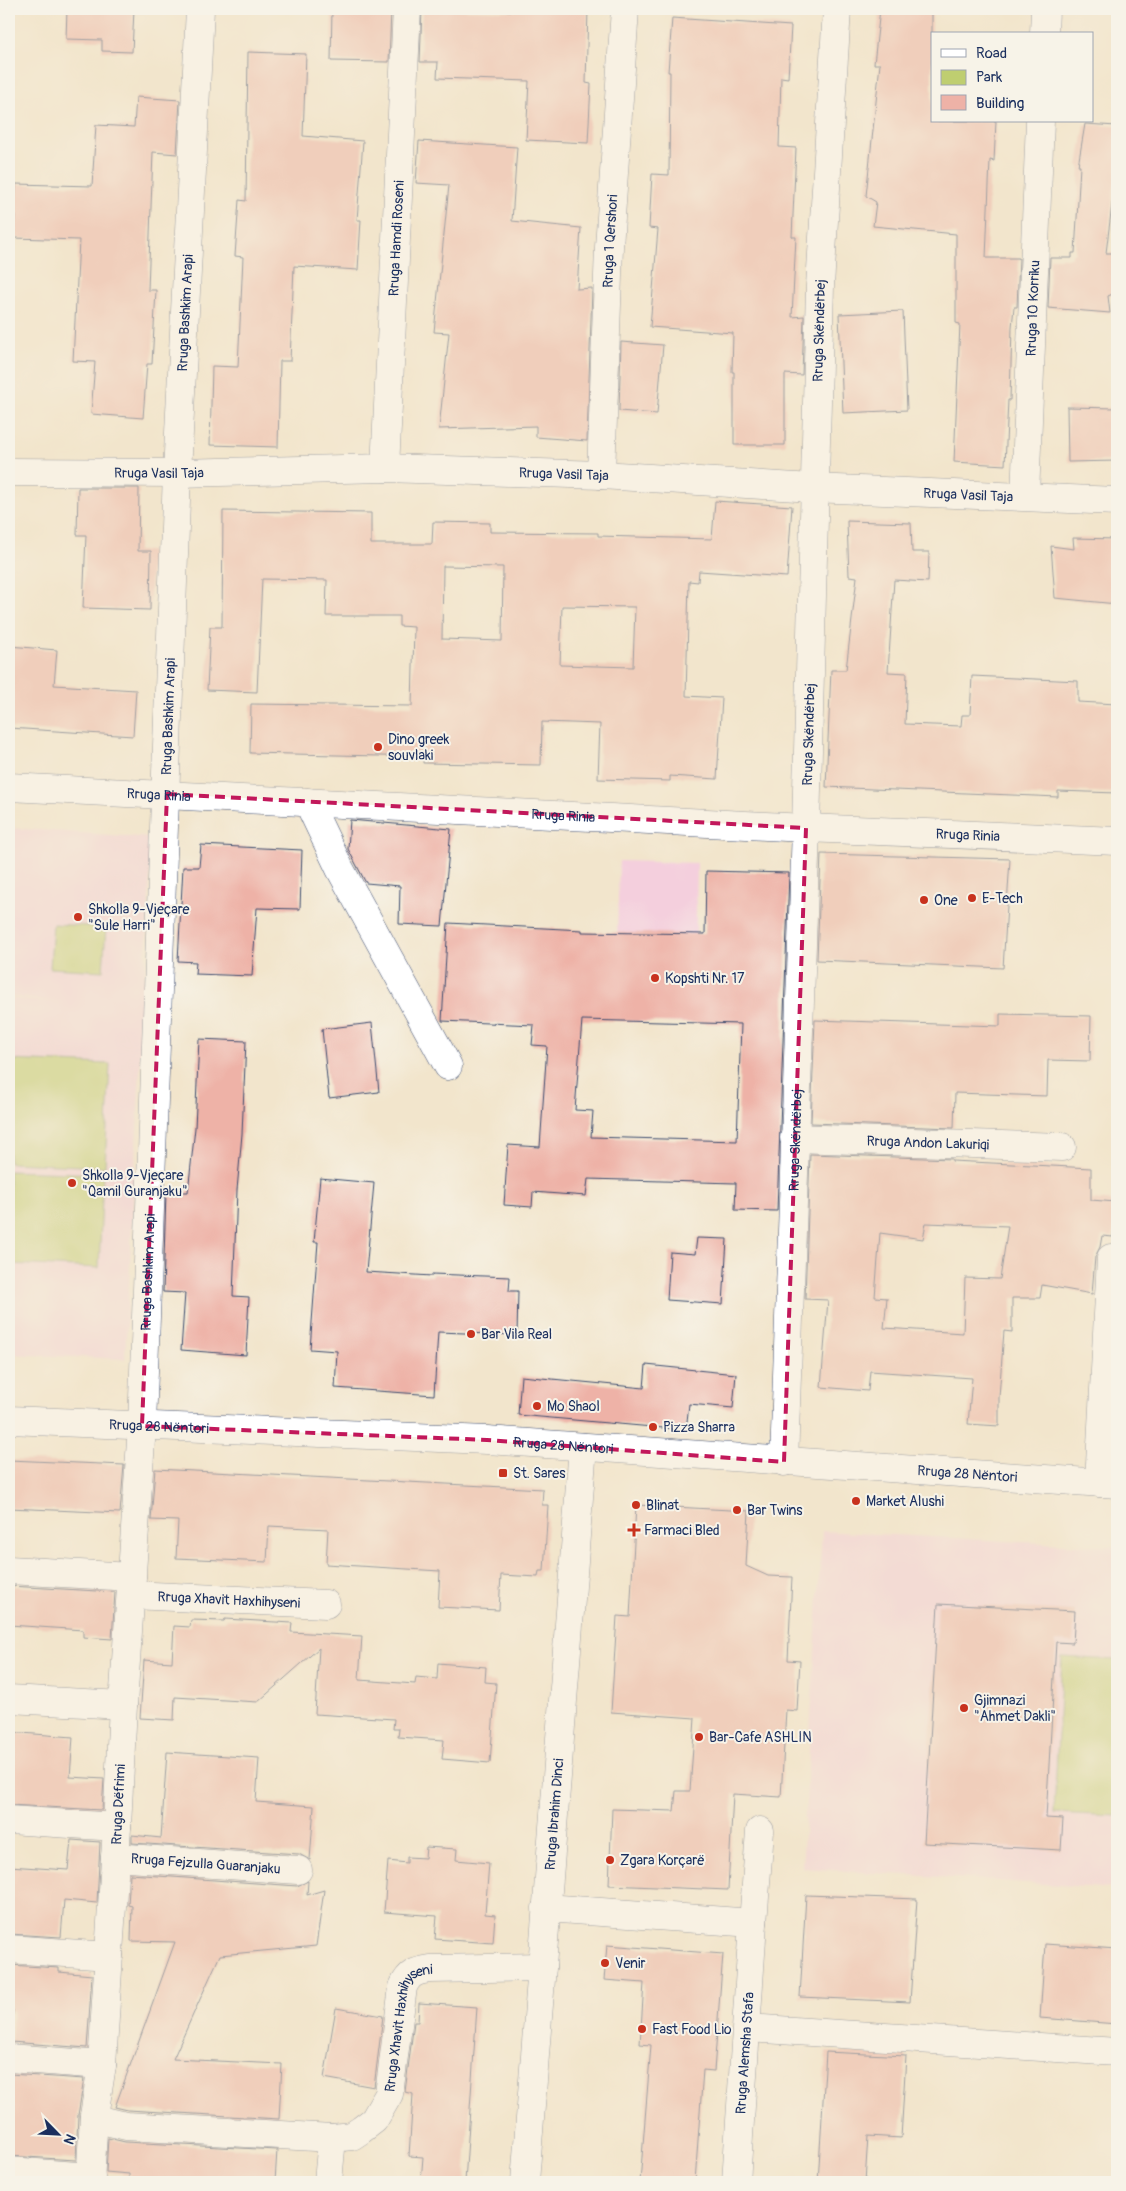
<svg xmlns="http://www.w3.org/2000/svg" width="1126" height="2191" font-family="Pangolin,sans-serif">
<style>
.built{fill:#f4cfdd}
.green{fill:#bfce70;stroke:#6d7e67}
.building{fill:#eeb2a7;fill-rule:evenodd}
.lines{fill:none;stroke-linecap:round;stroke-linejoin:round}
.minor-casing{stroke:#3b4a6e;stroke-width:29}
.major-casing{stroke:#3b4a6e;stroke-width:29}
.minor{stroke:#fff;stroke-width:28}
.major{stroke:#fff;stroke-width:28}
.marked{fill:none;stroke:#c2185b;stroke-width:4;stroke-dasharray:10 6;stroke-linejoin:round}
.poi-dot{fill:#c8321e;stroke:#f7f3e8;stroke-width:2}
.labels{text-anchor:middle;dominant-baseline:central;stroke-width:4;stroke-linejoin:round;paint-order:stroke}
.street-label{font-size:14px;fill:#1b2f5e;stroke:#f7f3e8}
.poi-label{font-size:14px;fill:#1b2f5e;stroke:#f7f3e8;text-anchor:start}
</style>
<rect width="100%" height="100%" fill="#f7f3e8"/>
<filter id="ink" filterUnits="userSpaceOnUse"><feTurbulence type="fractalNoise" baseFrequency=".02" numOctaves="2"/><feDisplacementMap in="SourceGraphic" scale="10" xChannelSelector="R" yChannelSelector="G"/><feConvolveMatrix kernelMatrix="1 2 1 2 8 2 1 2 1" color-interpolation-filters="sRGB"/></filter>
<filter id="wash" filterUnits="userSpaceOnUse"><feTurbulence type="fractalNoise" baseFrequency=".0096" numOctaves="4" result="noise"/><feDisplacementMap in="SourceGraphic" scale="20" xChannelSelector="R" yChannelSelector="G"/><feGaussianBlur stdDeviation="1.12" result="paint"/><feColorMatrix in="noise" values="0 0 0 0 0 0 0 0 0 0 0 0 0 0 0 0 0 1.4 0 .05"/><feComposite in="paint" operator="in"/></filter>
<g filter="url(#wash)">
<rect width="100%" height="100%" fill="#f2e5cc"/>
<g class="built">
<polygon points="9,828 152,838 125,1359 9,1354 9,998 64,1003 9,996"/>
<polygon points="619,861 697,863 694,1023 615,1021"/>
<polygon points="822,1531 1117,1547 1117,1889 802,1868"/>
</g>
<g class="green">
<polygon points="53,924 106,927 103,971 50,968"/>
<polygon points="9,1060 110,1064 105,1167 9,1163"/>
<polygon points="9,1171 103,1174 99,1268 9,1264"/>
<polygon points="1062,1657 1117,1660 1117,1816 1054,1813"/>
</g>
<g id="blocks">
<g class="building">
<polygon points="67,9 134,9 132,52 102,51 102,40 66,39"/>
<polygon points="332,9 391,9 389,62 331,61"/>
<polygon points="422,9 516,11 516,9 588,9 586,83 591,84 588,143 526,140 529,81 437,78 438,62 420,62"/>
<polygon points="880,9 932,9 932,121 996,121 994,161 990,160 986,258 1019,258 1017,307 1014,307 1012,327 1010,400 1008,400 1005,465 954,462 960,324 956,323 956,234 873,226 876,202 866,196 880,64 874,64"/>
<polygon points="672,18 791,26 788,78 781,77 779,147 796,148 792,237 796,237 792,317 804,316 802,375 785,374 785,445 734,445 734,372 732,372 733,333 650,327 658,229 649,228 652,174 669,175 670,72 668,72"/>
<polygon points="248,52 306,54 303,136 363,141 357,220 361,220 358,270 294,266 290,361 280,361 278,447 210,445 212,366 238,367 243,257 235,256 239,200 246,201"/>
<polygon points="136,97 180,100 177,154 153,152 148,290 156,290 152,364 147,364 143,418 91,414 95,362 73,361 79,240 14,238 16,184 92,186 96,125 134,127"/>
<polygon points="1085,124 1117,126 1117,164 1106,253 1117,253 1117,281 1115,293 1108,296 1110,313 1048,308 1050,258 1072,258 1072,253 1075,253 1080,166 1078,166"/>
<polygon points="419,141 517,147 512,221 581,228 577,289 592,288 587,441 536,437 536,426 439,429 449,333 434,332 449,185 416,183"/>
<polygon points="903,311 907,410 843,413 839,314"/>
<polygon points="621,342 663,345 657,414 619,411"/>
<polygon points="1067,407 1117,408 1117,461 1068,462"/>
<polygon points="78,488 139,488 138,551 151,551 150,610 83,608 86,535 77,535"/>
<path d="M715 501 792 506 787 577 699 571 698 582 689 581 686 696 722 698 717 779 670 776V781L598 779 600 724 542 722 541 765 423 763V757L250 753 251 704 412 706 414 627 399 626V616H326L327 580 262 579 257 692 207 690 210 627H222L223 511 371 513V544H432L433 522 490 523V532L598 533V536L712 539ZM443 566 503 567 502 641 442 639ZM562 606 635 607 633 667 560 665Z"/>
<polygon points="847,521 911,523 912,552 929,552 928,582 894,580 888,672 907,673 905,724 961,726 962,715 970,715 972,676 1078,681 1078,702 1117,704 1117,793 1058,791 1058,797 826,787 831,670 846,670 857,577 849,576"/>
<polygon points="1073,538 1117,539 1117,604 1055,598 1051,546 1074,549"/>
<polygon points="9,646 57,650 54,685 136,690 133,736 9,728"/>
<polygon points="350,820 451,829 442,926 399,924 400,886 366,883 348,849"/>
<polygon points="201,845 302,850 300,909 257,908 252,976 195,974 196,962 178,961 183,867 199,867"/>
<polygon points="821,854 1010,859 1003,968 817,960"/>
<path d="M706 871 789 873 777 1211 735 1210 736 1183 588 1179 586 1196 533 1192 532 1207 504 1205 508 1145 540 1147 547 1046 532 1045 534 1025 442 1021 448 923 582 930V932L705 934ZM582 1020 741 1024 737 1141 591 1137 593 1111 575 1110Z"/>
<polygon points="1000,1014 1091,1016 1090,1061 1048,1060 1047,1096 955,1093 954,1128 811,1123 815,1020 1000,1026"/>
<polygon points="372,1023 379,1092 329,1098 322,1029"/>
<polygon points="199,1039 246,1041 242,1134 237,1190 233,1296 249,1297 246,1355 181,1350 185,1293 163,1292 166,1192 188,1192 195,1128"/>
<path d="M810 1154 952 1159V1161L1091 1168V1200L1116 1202 1113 1237 1102 1236 1100 1247 1095 1257 1092 1294 1042 1285 1040 1298H1012V1332L1004 1331 999 1397V1426L968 1424 972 1378 870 1371 868 1391 821 1387 828 1300 805 1299ZM926 1223 1008 1226 1000 1279 965 1278 963 1333 884 1328 887 1298 875 1297 880 1233 923 1239Z"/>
<polygon points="320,1178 374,1183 366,1272 432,1276 432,1274 510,1277 509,1291 518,1291 517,1335 438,1332 434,1395 335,1388 337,1351 310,1349 318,1242 314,1242"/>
<polygon points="697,1238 727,1239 723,1304 667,1300 670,1252 695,1254"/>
<polygon points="646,1365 736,1374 733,1408 689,1404 686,1430 518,1415 521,1376 644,1388"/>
<polygon points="9,1460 124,1465 120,1513 9,1508"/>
<polygon points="155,1469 543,1489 542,1505 548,1505 544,1571 539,1571 538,1577 501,1575 499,1610 438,1607 440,1571 326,1564 328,1529 269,1526 267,1562 176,1558 178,1521 151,1520"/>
<polygon points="636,1505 749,1511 746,1566 768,1576 792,1577 788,1660 800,1661 797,1711 786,1710 781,1797 733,1794 728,1890 609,1885 612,1809 674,1811 676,1791 690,1791 695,1718 611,1712 617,1616 630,1617"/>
<polygon points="9,1586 115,1592 112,1639 83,1637 83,1630 9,1625"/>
<polygon points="938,1604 1075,1611 1073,1643 1056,1642 1046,1818 1063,1819 1061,1850 924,1843"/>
<polygon points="225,1619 292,1623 291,1632 362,1636 359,1680 415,1684 416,1677 437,1679 438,1663 486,1667 485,1682 496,1683 490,1763 442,1759 444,1740 398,1737 399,1729 393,1729 394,1719 315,1714 319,1648 258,1702 175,1697 174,1720 140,1718 144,1660 172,1662 174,1626 190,1627 191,1620 224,1621"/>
<polygon points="9,1732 73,1737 70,1777 104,1779 102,1810 9,1805"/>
<polygon points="167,1752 259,1758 256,1802 314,1806 310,1860 299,1854 132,1843 132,1835 161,1838"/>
<polygon points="71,1840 100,1842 97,1903 64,1900 61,1937 9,1934 9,1866 68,1870"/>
<polygon points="426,1847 457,1849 456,1860 489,1863 485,1914 495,1915 493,1943 435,1939 437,1916 384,1912 388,1861 407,1863 407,1857 425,1858"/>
<polygon points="130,1874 297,1886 308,1881 307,1895 324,1890 316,1946 220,1955 173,2059 282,2064 279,2119 128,2110 115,2107 175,1942 131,1941 132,1906 128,1905"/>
<polygon points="806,1895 917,1899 910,2002 800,1997"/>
<polygon points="1045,1944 1117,1949 1117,2024 1040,2018"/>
<polygon points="607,1945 723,1954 714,2071 703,2070 695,2182 640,2182 651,2045 640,2044 644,1983 604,1980"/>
<polygon points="9,1965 59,1968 59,1972 92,1975 87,2048 11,2042 13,2010 9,2010"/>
<polygon points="419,2003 477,2007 465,2182 421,2182 423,2157 409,2156 413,2094 405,2092 414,2022 418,2022"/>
<polygon points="336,2008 383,2016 374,2087 324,2078"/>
<polygon points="826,2052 906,2056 901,2138 868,2136 865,2182 818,2182"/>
<polygon points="9,2074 84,2079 78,2115 76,2160 9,2156"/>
<polygon points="108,2138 125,2142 277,2150 275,2182 129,2182 129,2174 106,2172"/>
</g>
</g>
</g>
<g filter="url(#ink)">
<use href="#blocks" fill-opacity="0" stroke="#3b4a6e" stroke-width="1"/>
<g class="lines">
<g class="minor-casing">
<g id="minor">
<polyline points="1044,34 1045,9"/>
<path id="s1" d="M385 468 407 9"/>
<path id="s2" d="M9 472 177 473 385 468 601 475 813 488 1117 501"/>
<path id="s3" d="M601 475 609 247 625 9"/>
<path id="s4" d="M1025 496 1040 121"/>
<polyline points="308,802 340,869 448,1066"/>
<path id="s5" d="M794 1138 1062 1147"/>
<path id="s6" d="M784 1462 806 828 820 286 837 9"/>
<polyline points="1099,1483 1111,1258 1117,1258"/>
<polyline points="9,1570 132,1577"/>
<path id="s7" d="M131 1595 326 1604"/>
<polyline points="9,1699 123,1705"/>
<polyline points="9,1820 117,1827"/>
<path id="s8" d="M115 1857 298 1870"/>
<polyline points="546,1908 753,1923 736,2182"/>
<polyline points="753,1923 760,1831"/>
<polyline points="9,1949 109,1956"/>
<polyline points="747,2028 1117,2052"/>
<polyline points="9,2058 102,2065"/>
<path id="s9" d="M94 2116 105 2121 126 2126 332 2138 352 2136 361 2130 374 2120 389 2094 403 1987C409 1973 416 1971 430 1969L542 1967"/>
<polyline points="9,2171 91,2177"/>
<path id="s10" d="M90 2182 94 2116 102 2065 117 1827 123 1705 142 1426 177 473 200 9"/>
<polyline points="328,2182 332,2138"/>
<path id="s11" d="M525 2182 583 1447"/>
</g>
</g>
<g class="major-casing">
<g id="major">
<path id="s12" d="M9 787 806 828 1117 841"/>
<path id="s13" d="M9 1420 487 1440 1117 1484"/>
</g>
</g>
<use href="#minor" class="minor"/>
<use href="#major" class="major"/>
</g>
</g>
<path d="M0 0H1126V2191H0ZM167 794 806 828 784 1462 487 1440 142 1426Z" fill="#f2e5cc" fill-opacity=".55" fill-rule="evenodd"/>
<path class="marked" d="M167 794 806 828 784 1462 487 1440 142 1426Z"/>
<g class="poi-dot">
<circle cx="378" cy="747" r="5"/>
<circle cx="972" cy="898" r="5"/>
<circle cx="924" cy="900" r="5"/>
<circle cx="78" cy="917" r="5"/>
<circle cx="655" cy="978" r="5"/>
<circle cx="72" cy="1183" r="5"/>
<circle cx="471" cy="1334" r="5"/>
<circle cx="537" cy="1406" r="5"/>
<circle cx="653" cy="1427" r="5"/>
<rect x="498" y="1468" width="10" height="10" rx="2.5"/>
<circle cx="856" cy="1501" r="5"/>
<circle cx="636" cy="1505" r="5"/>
<circle cx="737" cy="1510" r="5"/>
<path d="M631.5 1522.5h5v5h5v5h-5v5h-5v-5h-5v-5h5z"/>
<circle cx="964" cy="1708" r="5"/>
<circle cx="699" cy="1737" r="5"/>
<circle cx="610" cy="1860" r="5"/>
<circle cx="605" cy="1963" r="5"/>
<circle cx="642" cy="2029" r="5"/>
</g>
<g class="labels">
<g class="street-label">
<text stroke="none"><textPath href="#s1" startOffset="230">Rruga Hamdi Roseni</textPath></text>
<text stroke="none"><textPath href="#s3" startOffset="234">Rruga 1 Qershori</textPath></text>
<text stroke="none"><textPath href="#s4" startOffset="188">Rruga 10 Korriku</textPath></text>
<text stroke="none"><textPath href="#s10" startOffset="1872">Rruga Bashkim Arapi</textPath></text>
<text stroke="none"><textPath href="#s6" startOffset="1132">Rruga Skëndërbej</textPath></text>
<text stroke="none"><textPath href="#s2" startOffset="150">Rruga Vasil Taja</textPath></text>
<text stroke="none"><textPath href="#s2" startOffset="555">Rruga Vasil Taja</textPath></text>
<text stroke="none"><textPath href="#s2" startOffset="960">Rruga Vasil Taja</textPath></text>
<text stroke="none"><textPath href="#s10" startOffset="1468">Rruga Bashkim Arapi</textPath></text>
<text stroke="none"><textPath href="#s6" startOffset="728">Rruga Skëndërbej</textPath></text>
<text stroke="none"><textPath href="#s12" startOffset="150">Rruga Rinia</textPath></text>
<text stroke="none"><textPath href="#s12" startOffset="555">Rruga Rinia</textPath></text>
<text stroke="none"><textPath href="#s12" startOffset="960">Rruga Rinia</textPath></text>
<text stroke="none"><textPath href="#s6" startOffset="322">Rruga Skëndërbej</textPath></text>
<text stroke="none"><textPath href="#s5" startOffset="134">Rruga Andon Lakuriqi</textPath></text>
<text stroke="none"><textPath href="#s10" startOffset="912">Rruga Bashkim Arapi</textPath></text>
<text stroke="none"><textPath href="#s13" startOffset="150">Rruga 28 Nëntori</textPath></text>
<text stroke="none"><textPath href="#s13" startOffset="555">Rruga 28 Nëntori</textPath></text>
<text stroke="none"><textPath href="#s13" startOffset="960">Rruga 28 Nëntori</textPath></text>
<text stroke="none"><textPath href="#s7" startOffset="98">Rruga Xhavit Haxhihyseni</textPath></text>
<text stroke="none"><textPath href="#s10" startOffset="379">Rruga Dëfrimi</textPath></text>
<text stroke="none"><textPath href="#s11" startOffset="369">Rruga Ibrahim Dinci</textPath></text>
<text stroke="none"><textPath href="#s8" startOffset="91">Rruga Fejzulla Guaranjaku</textPath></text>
<text stroke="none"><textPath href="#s9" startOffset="391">Rruga Xhavit Haxhihyseni</textPath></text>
<text transform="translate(745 2053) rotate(-86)">Rruga Alemsha Stafa</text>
</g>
<g class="poi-label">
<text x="388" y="739">Dino greek<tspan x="388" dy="16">souvlaki</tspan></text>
<text x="982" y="898">E-Tech</text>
<text x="934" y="900">One</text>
<text x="88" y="909">Shkolla 9-Vjeçare<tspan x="88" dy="16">"Sule Harri"</tspan></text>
<text x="665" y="978">Kopshti Nr. 17</text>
<text x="82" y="1175">Shkolla 9-Vjeçare<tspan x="82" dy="16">"Qamil Guranjaku"</tspan></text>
<text x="481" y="1334">Bar Vila Real</text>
<text x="547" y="1406">Mo Shaol</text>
<text x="663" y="1427">Pizza Sharra</text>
<text x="513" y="1473">St. Sares</text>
<text x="866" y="1501">Market Alushi</text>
<text x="646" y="1505">Blinat</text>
<text x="747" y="1510">Bar Twins</text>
<text x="644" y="1530">Farmaci Bled</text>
<text x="974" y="1700">Gjimnazi<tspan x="974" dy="16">"Ahmet Dakli"</tspan></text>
<text x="709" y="1737">Bar-Cafe ASHLIN</text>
<text x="620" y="1860">Zgara Korçarë</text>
<text x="615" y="1963">Venir</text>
<text x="652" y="2029">Fast Food Lio</text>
</g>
</g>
<rect width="1126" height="2191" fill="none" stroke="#f7f3e8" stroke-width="30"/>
<rect x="931" y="32" width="162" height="90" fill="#f7f3e8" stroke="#9fa5b1"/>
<rect x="941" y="49" width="25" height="8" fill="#ffffff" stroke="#9fa5b1"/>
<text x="976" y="58" font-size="15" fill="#1b2f5e">Road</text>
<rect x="941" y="70" width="25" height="15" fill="#bfce70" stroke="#9fa5b1"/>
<text x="976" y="82" font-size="15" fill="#1b2f5e">Park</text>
<rect x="941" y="95" width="25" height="15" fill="#eeb2a7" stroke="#9fa5b1"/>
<text x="976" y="108" font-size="15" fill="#1b2f5e">Building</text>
<g transform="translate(58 2134) rotate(114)" stroke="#f7f3e8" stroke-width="4" paint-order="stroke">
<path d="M0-4L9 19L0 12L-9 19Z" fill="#1b2f5e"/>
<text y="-8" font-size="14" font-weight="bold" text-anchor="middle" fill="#1b2f5e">N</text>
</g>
</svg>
